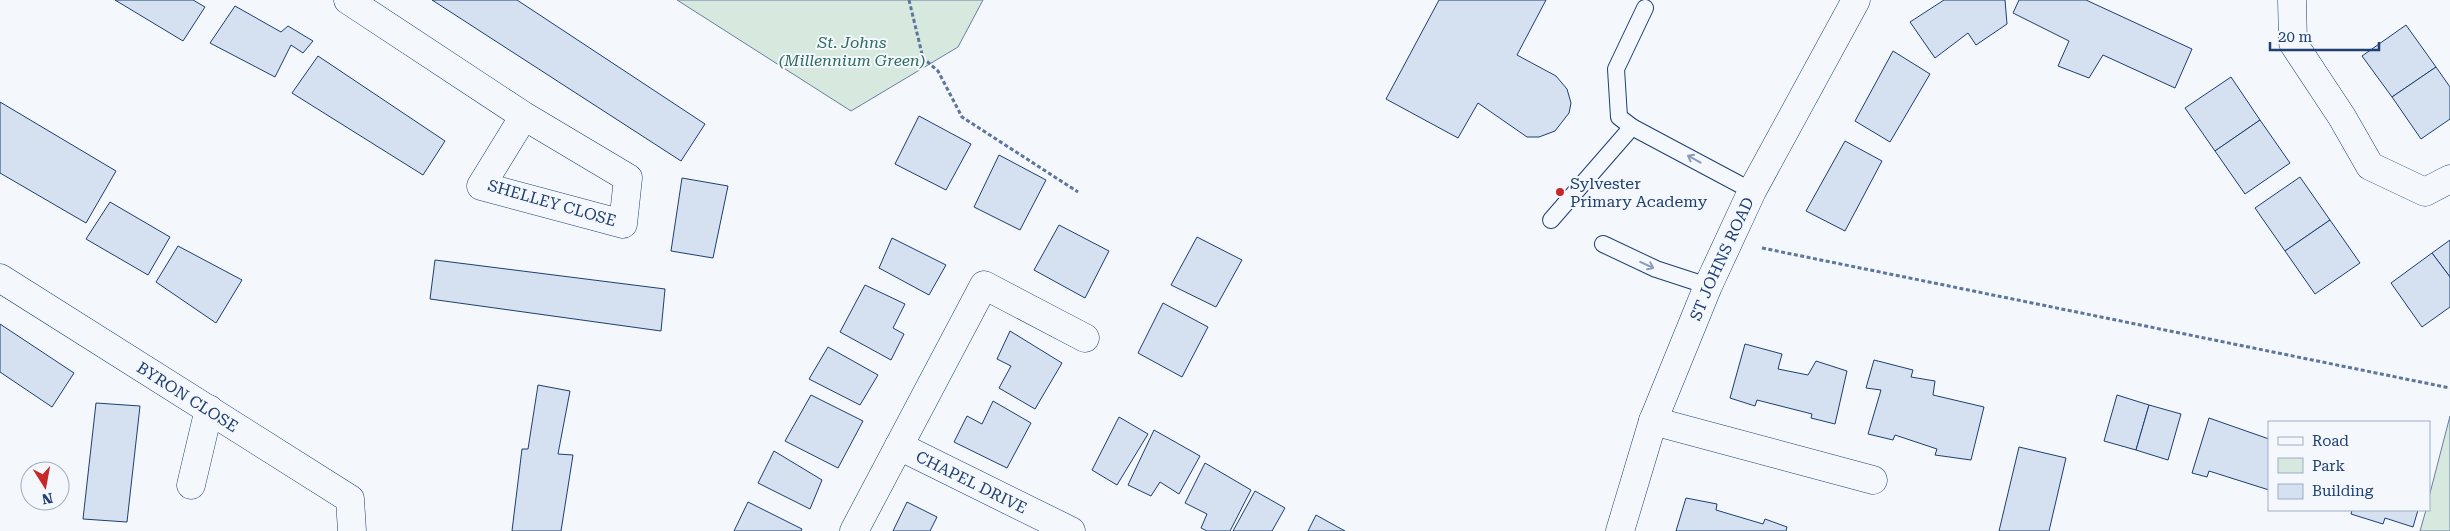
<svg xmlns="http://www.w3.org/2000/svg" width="2450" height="531" font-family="'Roboto Serif',serif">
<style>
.green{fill:#d7e8df;stroke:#687fa3}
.building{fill:#d5e0f0;stroke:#1d3f73}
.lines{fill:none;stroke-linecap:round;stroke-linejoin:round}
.service-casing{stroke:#1d3f73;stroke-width:18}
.minor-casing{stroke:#1d3f73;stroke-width:29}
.tertiary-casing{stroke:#1d3f73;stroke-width:29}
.path{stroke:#5e769c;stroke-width:3;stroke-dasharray:4 2.5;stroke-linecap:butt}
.service{stroke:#f4f7fb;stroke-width:16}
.minor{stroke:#f4f7fb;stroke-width:28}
.tertiary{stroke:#f4f7fb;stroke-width:28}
.oneway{stroke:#889bb7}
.poi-dot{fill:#c62828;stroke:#f4f7fb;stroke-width:2}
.labels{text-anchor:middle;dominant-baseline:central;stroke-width:4;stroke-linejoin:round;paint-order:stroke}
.park-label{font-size:16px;font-style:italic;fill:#2c6c60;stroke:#f4f7fb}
.poi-label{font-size:16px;fill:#1d3f73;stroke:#f4f7fb;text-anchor:start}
.street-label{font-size:16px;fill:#1d3f73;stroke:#f4f7fb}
</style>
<rect width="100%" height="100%" fill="#f4f7fb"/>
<g class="green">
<polygon points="677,0 983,0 958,47 851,111"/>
<polygon points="2450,416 2450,531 2420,531 2426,510 2429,510 2429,497"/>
</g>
<g class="building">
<polygon points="115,0 193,0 205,7 183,41"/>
<polygon points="432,0 517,0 705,124 681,161"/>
<polygon points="1439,0 1546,0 1517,55 1556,76 1567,89 1571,103 1569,113 1555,131 1539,137 1527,137 1478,103 1458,138 1386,99"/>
<polygon points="1944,0 2005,0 2007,24 1976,45 1968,33 1935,58 1910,22"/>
<polygon points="2019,0 2086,0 2192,49 2175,88 2103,55 2089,78 2058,66 2069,41 2013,13"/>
<polygon points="235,6 281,32 288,26 313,41 303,53 291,45 275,77 210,43"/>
<polygon points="2406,25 2436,67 2392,97 2362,56"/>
<polygon points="1893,51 1930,74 1890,142 1855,121"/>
<polygon points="318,56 445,141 423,175 292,93"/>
<polygon points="2436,67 2450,87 2450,119 2421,139 2392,97"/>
<polygon points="2231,77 2260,120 2215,151 2185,108"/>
<polygon points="0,102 116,171 86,223 0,173"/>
<polygon points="919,116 971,144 946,190 895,164"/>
<polygon points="2260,120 2290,163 2245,194 2215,151"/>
<polygon points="1845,141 1882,161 1845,231 1806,211"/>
<polygon points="999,155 1046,180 1020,230 974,207"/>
<polygon points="2300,177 2330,220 2285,251 2255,208"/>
<polygon points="682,178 728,186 713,258 671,251"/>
<polygon points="110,202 170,237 148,275 86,239"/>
<polygon points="2330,220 2360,263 2315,294 2285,251"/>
<polygon points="1059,225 1109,251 1085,298 1034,270"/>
<polygon points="1197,237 1242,260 1216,307 1171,285"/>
<polygon points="892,238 946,265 929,295 879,268"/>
<polygon points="2450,240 2450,277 2432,253"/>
<polygon points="178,246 242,280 216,323 156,282"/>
<polygon points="2432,253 2450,277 2450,307 2422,327 2391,283"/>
<polygon points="435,260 665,289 661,331 430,299"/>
<polygon points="865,285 905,304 893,328 904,334 891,360 840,332"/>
<polygon points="1163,303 1208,327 1182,377 1138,353"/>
<polygon points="0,324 74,373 52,407 0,372"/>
<polygon points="1010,331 1062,363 1035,409 999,388 1011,366 997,359"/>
<polygon points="1745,344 1782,354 1778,369 1808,375 1816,361 1847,371 1835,424 1811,418 1812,414 1757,400 1755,406 1730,398"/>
<polygon points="828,347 878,375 860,405 809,379"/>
<polygon points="1874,360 1913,370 1911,377 1935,381 1933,395 1984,407 1971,460 1935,455 1937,449 1895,435 1893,440 1868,434 1881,390 1866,388"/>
<polygon points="538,385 570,391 558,454 573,455 561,531 512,531 522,449 528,449"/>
<polygon points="811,395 863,421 838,468 785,441"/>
<polygon points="2117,395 2149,405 2136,450 2104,441"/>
<polygon points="993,401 1031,423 1007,468 954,442 967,416 982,424"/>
<polygon points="96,403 140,406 127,522 83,519"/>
<polygon points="2149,405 2181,414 2168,460 2136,450"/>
<polygon points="1119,417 1148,434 1117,485 1092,470"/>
<polygon points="2209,418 2269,439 2269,490 2209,471 2207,477 2192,473"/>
<polygon points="1154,430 1200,456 1179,494 1160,482 1151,496 1128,485"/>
<polygon points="2019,447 2066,458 2049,531 1999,531"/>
<polygon points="774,451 822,480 810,509 758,483"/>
<polygon points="1205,463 1251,490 1230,531 1207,531 1201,528 1207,514 1185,503"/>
<polygon points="1255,491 1285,508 1272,531 1233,531"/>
<polygon points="1686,498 1717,504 1716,510 1763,524 1765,519 1787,527 1786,531 1676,531"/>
<polygon points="748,502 802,529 801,531 734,531"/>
<polygon points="907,502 937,517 930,531 893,531"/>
<polygon points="2352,510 2418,510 2413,527 2385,518 2383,524 2351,514"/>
<polygon points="1316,515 1345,531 1308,531"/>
</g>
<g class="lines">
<g class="service-casing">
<g id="service">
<polyline points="1645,8 1616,69 1619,117 1632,127 1752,191"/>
<polyline points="1551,220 1632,127"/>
<polyline points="1603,244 1656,269 1708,286"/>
</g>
</g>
<g class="minor-casing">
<g id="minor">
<polyline points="348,0 524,116 628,178 623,224 481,186 524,116"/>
<polyline points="2292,0 2293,43 2342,117 2370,166 2425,192 2450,179"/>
<path id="s1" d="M0 278 350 499 352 531"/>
<polyline points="1653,421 1873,480"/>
<path id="s2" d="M899 446 1071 531"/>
<polyline points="191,485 209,409"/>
<polyline points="854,531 984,285 1085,338"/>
</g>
</g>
<g class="tertiary-casing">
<g id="tertiary">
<path id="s3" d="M1620 531 1653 421 1708 286 1752 191 1856 0"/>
</g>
</g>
<g class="path">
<polyline points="909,0 923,58 938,71 962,117 1078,192"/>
<polyline points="1762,248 2450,388"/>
</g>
<use href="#service" class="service"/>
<use href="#minor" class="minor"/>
<use href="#tertiary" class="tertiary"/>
</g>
<defs><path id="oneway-shaft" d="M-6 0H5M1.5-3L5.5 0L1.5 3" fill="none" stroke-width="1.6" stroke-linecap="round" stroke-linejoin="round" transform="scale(1.25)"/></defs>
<g class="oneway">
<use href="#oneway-shaft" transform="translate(1694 159) rotate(-151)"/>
<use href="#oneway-shaft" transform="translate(1647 265) rotate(25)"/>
</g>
<circle class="poi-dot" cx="1560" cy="192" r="5"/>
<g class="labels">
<g class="park-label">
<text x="852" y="42">St. Johns<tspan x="852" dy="18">(Millennium Green)</tspan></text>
</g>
<g class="poi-label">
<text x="1570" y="183">Sylvester<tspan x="1570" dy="18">Primary Academy</tspan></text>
</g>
<g class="street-label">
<text transform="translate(552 203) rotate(16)">SHELLEY CLOSE</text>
<text stroke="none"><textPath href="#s3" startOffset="291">ST JOHNS ROAD</textPath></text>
<text stroke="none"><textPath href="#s1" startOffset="222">BYRON CLOSE</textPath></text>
<text stroke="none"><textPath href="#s2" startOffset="81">CHAPEL DRIVE</textPath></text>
</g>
</g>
<rect x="2268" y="421" width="162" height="90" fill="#f4f7fb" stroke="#9eadc5"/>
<rect x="2278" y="437" width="25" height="8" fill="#f4f7fb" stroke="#9eadc5"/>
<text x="2312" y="446" font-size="15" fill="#1d3f73">Road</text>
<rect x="2278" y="458" width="25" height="15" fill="#d7e8df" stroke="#9eadc5"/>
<text x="2312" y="471" font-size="15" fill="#1d3f73">Park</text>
<rect x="2278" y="484" width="25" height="15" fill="#d5e0f0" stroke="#9eadc5"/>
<text x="2312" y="496" font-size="15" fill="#1d3f73">Building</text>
<g transform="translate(45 486) rotate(169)"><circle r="24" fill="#f4f7fb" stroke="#9eadc5"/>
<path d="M0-4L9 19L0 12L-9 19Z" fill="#c62828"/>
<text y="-8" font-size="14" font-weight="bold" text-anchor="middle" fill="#1d3f73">N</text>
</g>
<path d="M2270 42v8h109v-8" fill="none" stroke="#1d3f73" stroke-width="2.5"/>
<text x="2278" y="42" font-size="15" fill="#1d3f73" stroke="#f4f7fb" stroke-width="4" paint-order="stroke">20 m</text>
</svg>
